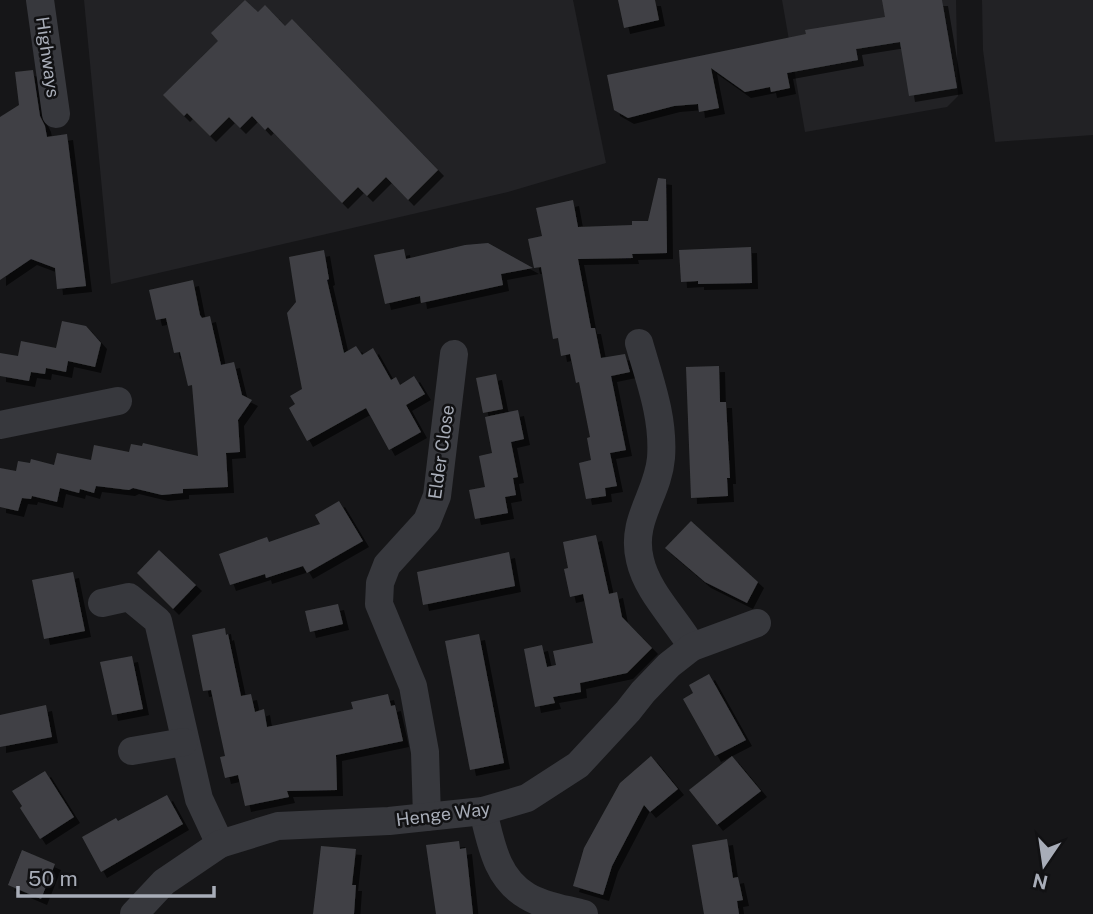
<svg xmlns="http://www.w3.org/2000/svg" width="1093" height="914" font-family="'Public Sans',sans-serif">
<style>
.built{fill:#222225}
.building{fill:#404145;filter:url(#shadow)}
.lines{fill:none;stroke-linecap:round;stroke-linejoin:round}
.street{stroke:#37383d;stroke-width:28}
.labels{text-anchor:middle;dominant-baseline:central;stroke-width:5;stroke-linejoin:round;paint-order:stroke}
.street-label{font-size:18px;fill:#a8adb8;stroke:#111113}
</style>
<defs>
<filter id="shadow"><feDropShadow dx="6" dy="6" stdDeviation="0" flood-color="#0009"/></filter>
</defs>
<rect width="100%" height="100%" fill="#161618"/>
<g class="built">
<polygon points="84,0 573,0 606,163 508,192 111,284"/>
<polygon points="782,0 956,0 958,96 947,107 805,132"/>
<polygon points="982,0 1093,0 1093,135 995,142 983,50"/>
</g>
<g class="building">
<polygon points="245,0 258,12 265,5 285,26 292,19 438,170 408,200 386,177 367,196 358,187 342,203 268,127 265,130 252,116 240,128 229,117 210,136 187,113 184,116 163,95 218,41 211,33"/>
<polygon points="618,0 655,0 659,20 624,28"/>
<polygon points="882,0 942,0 957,88 909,96 900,42 856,49 858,60 787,73 790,88 771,92 770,87 745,92 711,68 719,108 699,112 698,104 674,106 628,118 614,110 607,75 806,34 805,30 885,17"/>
<polygon points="33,70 40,116 45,126 47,137 67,134 86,286 57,289 55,268 31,259 0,280 0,117 19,105 15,72"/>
<polygon points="658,178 666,179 667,253 632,254 633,258 578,259 591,328 595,328 601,358 625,354 630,372 611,376 626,450 610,453 617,486 605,488 606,496 586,499 579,463 591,460 587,438 590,437 579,382 576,383 570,354 561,356 558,338 553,339 541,267 534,268 528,239 542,236 536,208 573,200 578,227 632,225 632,221 648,221"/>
<polygon points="488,243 533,268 501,274 503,285 421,303 420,296 385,304 374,255 404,249 406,259 465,245"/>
<polygon points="751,247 752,283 698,284 698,281 681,282 679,250"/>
<polygon points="324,250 329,279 327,280 344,353 356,346 362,355 373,348 391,380 396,377 400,385 414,376 425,394 406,405 421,432 389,450 366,408 307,441 289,408 295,404 290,396 302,389 287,313 296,302 289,257"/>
<polygon points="193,280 200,315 202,318 210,316 221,365 234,362 242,395 252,400 238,420 240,452 226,453 228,487 183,489 183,493 162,495 133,488 129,490 96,486 94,493 80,489 79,493 60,488 57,502 32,496 31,499 22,498 18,511 0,507 0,468 16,471 18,461 30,463 31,459 54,465 57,453 91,460 94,445 129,452 131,444 142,446 143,443 198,456 192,385 188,386 180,352 174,353 166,318 156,320 149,290"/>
<polygon points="62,321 86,326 101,343 95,367 68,361 66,372 46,368 45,374 31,372 29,381 0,376 0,353 18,356 21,341 56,348"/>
<polygon points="719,366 720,402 726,402 730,478 727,478 728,496 691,498 686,367"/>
<polygon points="496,374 503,409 483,413 476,378"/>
<polygon points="518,410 524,439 511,442 518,477 513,478 516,495 505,497 508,513 475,519 469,490 485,487 479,456 492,453 485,417"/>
<polygon points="339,501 363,541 307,573 303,566 266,578 265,574 230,585 219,554 267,537 269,542 320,524 315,515"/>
<polygon points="691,521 758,582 747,603 705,582 665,548"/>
<polygon points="596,535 609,594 617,592 622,617 652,648 627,673 580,683 581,692 553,697 555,703 535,707 524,649 542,645 547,667 556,665 553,651 593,643 583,594 570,597 564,569 568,568 563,542"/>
<polygon points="159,550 196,585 173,609 137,573"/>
<polygon points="509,552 515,586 423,605 417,572"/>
<polygon points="73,572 85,631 44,639 32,580"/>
<polygon points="338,604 343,624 310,632 305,611"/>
<polygon points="225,628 226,635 228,634 241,696 251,694 255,712 264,709 267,727 353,709 351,702 388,694 391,706 395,705 403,741 336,755 337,790 287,791 289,797 245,806 238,775 225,778 220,757 225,756 217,719 211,690 203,691 192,635"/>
<polygon points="479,634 504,763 470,770 445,641"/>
<polygon points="132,656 143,709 112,715 100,662"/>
<polygon points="709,674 746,740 715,756 683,699 693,693 689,685"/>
<polygon points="46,705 52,737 0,747 0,715"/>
<polygon points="651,756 678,789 650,812 644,805 612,866 603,895 573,886 584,848 620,783"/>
<polygon points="732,756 761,791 717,825 689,790"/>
<polygon points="45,771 74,817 40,839 20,808 22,806 12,791"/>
<polygon points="167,795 183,824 101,872 82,837 116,818 118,821"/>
<polygon points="727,839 733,878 738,877 743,900 737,901 739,914 704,914 692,845"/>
<polygon points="459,841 460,849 466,848 473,914 436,914 426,845"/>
<polygon points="321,846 356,849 352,885 356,885 354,914 313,914"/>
<polygon points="22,850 55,864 41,899 8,885"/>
</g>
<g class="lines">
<g class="street">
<polyline points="40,0 56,114"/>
<path d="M639 343C650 381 664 418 661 458 658 495 630 520 640 560 647 592 676 619 692 647"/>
<polyline points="0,425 118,401"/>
<polyline points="102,603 129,597 158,621 199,799 220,844"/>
<polyline points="132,751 184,742"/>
<path d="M483 811C491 843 496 878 527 896 543 906 566 909 584 914"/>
<polyline points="427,817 425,752 413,686 379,604 380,583 387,565 427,521 437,496 454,354"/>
<polyline points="134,914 164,882 220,844 278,826 389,821 483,811 527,798 578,765 628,711 643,692 669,665 692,647 757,623"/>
</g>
</g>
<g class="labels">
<g class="street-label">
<text transform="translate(48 57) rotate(82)">Highways</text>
<text transform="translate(441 452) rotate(-82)">Elder Close</text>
<text transform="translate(443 814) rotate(-7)">Henge Way</text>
</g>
</g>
<g transform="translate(1044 865) rotate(193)" stroke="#111113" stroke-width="5" paint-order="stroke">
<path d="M0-5L12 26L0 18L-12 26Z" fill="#a8adb8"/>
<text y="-10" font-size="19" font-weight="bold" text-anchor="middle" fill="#a8adb8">N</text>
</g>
<path d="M18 886v10h196v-10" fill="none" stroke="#a8adb8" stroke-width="3.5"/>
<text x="28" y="886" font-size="21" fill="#a8adb8" stroke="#111113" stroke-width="5" paint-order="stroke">50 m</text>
</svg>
